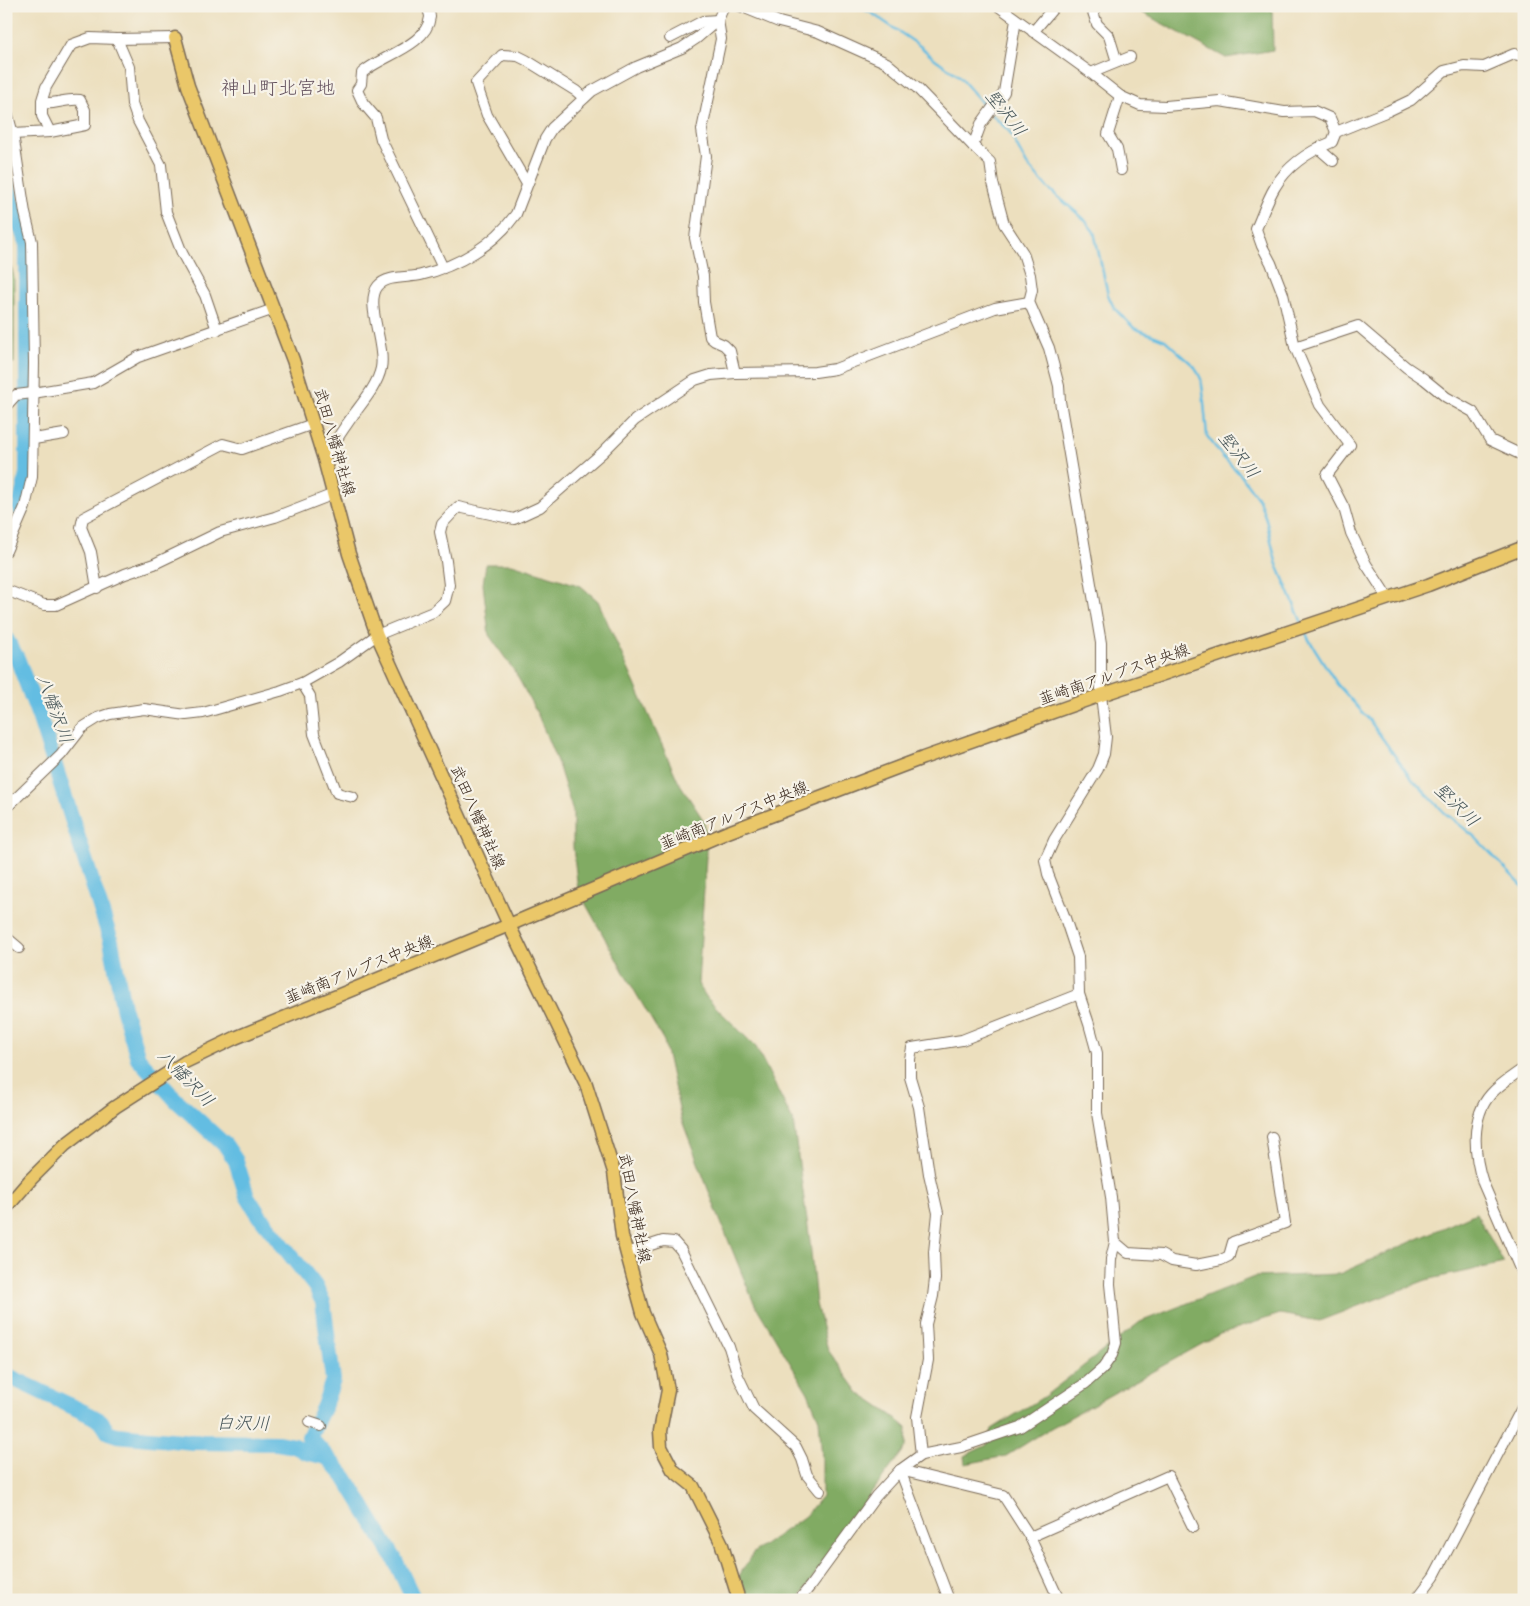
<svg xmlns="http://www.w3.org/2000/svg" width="1530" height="1606" font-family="Itim,'Klee One',sans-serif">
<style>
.forest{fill:#81ab63;stroke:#5e6a40}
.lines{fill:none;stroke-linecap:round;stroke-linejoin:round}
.stream{stroke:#64bde2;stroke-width:2.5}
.river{stroke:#64bde2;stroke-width:16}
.minor-casing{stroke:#796956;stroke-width:12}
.major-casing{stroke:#796956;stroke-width:15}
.minor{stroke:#fff;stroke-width:10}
.major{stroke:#eac769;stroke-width:12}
.labels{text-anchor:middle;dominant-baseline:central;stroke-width:4.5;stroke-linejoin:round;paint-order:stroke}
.street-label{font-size:16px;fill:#3b2a1e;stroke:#f7f3e8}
.water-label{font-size:18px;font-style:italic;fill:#475659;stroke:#f7f3e8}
.quarter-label{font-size:19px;fill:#65535f;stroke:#f7f3e8}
</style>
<rect width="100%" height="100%" fill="#f7f3e8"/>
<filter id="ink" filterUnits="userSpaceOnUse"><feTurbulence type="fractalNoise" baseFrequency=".02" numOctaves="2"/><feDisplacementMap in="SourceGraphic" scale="10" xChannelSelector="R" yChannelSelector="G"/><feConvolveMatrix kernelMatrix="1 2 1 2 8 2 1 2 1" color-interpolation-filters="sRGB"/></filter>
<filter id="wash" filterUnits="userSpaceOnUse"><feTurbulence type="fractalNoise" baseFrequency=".0096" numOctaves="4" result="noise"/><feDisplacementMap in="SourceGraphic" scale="20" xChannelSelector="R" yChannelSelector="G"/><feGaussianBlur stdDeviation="1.12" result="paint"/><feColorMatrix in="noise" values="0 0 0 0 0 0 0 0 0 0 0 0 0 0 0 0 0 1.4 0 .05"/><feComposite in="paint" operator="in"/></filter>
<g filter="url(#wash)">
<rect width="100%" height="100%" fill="#ecdfbe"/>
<g class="forest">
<polygon points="1130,6 1272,6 1273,50 1226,58"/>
<polygon points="6,244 14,278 14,363 6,363"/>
<polygon points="486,564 512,564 581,586 598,601 678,781 704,821 707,841 698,984 707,998 756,1047 793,1121 810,1241 816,1304 828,1350 859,1393 893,1416 907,1428 906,1447 837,1539 799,1600 740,1600 739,1576 753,1553 805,1516 822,1496 822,1459 819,1419 808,1393 753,1301 716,1210 681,1118 664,1041 627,978 578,890 573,847 573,812 558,764 538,715 515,672 489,635 483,584"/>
<polygon points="1476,1213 1504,1263 1426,1280 1319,1321 1280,1314 1220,1334 1049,1429 1006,1456 965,1464 964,1456 987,1445 992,1429 1045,1396 1140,1322 1254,1277 1339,1274"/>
</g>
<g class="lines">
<g class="stream">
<polyline points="858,6 873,14 920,46 931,56 959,76 988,110"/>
<polyline points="992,115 1009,131 1027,165 1049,189 1084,219 1094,232 1108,295 1114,308 1134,328 1165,340 1195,367 1201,379 1203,392 1207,436 1222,456 1240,474 1259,500 1266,519 1276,562 1302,623"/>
<polyline points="1305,630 1308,638 1337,684 1370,721 1410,777 1445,813 1475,837 1524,888"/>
</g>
<g class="river">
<polyline points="6,183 27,245 27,473 20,509"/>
<polyline points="6,639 17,658 40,719 111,941 123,1007 138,1058 175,1099 226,1146 236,1161 247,1196 259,1215 315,1286 323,1302 333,1380 324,1406 309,1437 345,1477 394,1558 414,1600"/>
<polyline points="6,1375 90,1415 101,1421 108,1432 117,1435 193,1442 277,1443 295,1446 305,1452 326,1457"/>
</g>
</g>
</g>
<g filter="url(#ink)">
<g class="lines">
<g class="minor-casing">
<g id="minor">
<path d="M427 6C428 10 430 14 430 17 427 46 380 56 362 73L361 84 357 90 363 103 376 118 381 139 443 268"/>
<polyline points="740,6 779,22 818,32 887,63 917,88 973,146 990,162 993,183 1004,224 1023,253 1030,275 1032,290 1029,302 1049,348 1059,386 1060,401 1101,643 1101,695 1106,737 1104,754 1098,769 1054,840 1045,860 1048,874 1065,918 1078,957 1079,994 1089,1024 1097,1053 1097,1113 1111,1197 1115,1242 1111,1259 1110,1284 1116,1343 1112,1355 1103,1368 1086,1383 1020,1427 961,1447 921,1455 900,1470 876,1496 811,1585 799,1600"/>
<polyline points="998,6 1091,73 1120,96 1140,105 1166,106 1220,101 1284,112 1314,111 1330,118 1336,132"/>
<polyline points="1093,12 1097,24 1109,36 1117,62"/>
<polyline points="718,20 721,39 702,130 706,156 695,238 703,276 704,302 710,337 715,341 724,345 730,351 735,373"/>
<polyline points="1033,32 1055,6"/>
<polyline points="670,38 703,21 718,20"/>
<polyline points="117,39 129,67 132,104 138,121 161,165 166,212 182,253 205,295 217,330"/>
<polyline points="1091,73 1130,57"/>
<polyline points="1120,96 1108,134 1117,149 1121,170"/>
<polyline points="50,132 42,116 42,100 46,87 71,45 90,38 117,39 175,38"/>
<path d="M13 134 50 132 85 125V110L80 100C67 98 55 105 42 103"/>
<polyline points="973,146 981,124 1004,92 1016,20"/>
<polyline points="1318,148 1333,161"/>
<polyline points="527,184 487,115 476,83 502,55 518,56 526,60 576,91 584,98"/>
<polyline points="1295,347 1358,326 1406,367 1424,379 1446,397 1473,412 1490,440 1524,456"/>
<polyline points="6,406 16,395 33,393 93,383 138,357 274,309"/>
<polyline points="34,439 64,434"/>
<path d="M324 459C332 447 339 435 347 424 358 407 377 388 381 368 386 345 364 303 378 286 387 275 408 278 421 275 458 266 494 245 516 214L545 139 552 128 592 91 636 67 682 48 697 38 718 20 724 6"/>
<polyline points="6,551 25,507 32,477 34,363 32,242 25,213 13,134 7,112"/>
<polyline points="97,588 91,552 81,527 83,518 223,444 242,449 313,424"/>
<polyline points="6,590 44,605 56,605 125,574 154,564 220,532 275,517 334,494"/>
<path d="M1388 598 1366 564 1351 533 1344 508 1327 475 1350 445 1320 405 1295 347 1283 294 1271 263 1262 246 1256 229C1262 216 1267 200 1275 187 1287 166 1310 151 1332 142L1336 132 1388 111 1411 100 1444 71 1464 66 1484 67 1514 54 1524 56"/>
<polyline points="302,683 310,696 314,734 337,793 353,797"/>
<polyline points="6,808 61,755 82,728 98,718 110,714 144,709 186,715 203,713 280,691 302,683 339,662 377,635 433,612 445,601 449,585 446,561 440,532 442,524 458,507 514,519 540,507 602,453 635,420 695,380 711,375 735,373 815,372 835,369 995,308 1029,302"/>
<polyline points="6,937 19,948"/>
<path d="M1524 1068C1513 1076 1500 1084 1491 1094 1470 1117 1474 1156 1483 1183L1524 1278"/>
<polyline points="1115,1242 1128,1253 1161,1255 1172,1261 1196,1265 1221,1260 1229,1256 1233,1242 1285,1223 1272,1137"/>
<polyline points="626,1253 663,1241 674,1242 681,1250 729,1347 738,1376 754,1409 796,1447 802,1459 807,1475 820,1491"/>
<polyline points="309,1422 321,1426"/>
<polyline points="921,1455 917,1417 928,1360 926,1324 933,1296 935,1279 934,1252 938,1213 929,1174 919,1107 910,1077 910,1059 912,1048 962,1040 1079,994"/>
<polyline points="900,1470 1003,1495 1030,1537 1059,1600"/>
<polyline points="900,1470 949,1600"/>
<polyline points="1030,1537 1168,1476 1193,1527"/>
<polyline points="1416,1600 1434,1576 1444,1557 1524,1404"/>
</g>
</g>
<g class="major-casing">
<g id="major">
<polyline points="175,38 188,86 293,360 324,459 349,554 377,635 509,925 586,1084 614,1172 622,1236 643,1313 661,1354 668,1390 660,1431 661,1447 673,1470 693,1486 721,1542 739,1600"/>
<polyline points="6,1208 31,1179 65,1145 115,1107 185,1062 235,1038 509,925 728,832 923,758 1101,695 1428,585 1524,547"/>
</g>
</g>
<use href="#minor" class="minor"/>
<use href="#major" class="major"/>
</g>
</g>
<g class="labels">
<g class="street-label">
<text transform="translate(335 442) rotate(74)">武田八幡神社線</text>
<text transform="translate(1114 674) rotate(-19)">韮崎南アルプス中央線</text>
<text transform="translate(734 815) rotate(-22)">韮崎南アルプス中央線</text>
<text transform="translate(478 817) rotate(66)">武田八幡神社線</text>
<text transform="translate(359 969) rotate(-22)">韮崎南アルプス中央線</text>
<text transform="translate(635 1208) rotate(79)">武田八幡神社線</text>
</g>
<g class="water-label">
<text transform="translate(1006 113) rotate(52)">堅沢川</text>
<text transform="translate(1239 455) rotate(52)">堅沢川</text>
<text transform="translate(55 709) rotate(70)">八幡沢川</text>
<text transform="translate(1457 805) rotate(44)">堅沢川</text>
<text transform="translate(186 1078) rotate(46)">八幡沢川</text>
<text transform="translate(243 1423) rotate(1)">白沢川</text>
</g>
<g class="quarter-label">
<text x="278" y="87">神山町北宮地</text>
</g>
</g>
<rect width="1530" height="1606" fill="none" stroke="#f7f3e8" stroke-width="25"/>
</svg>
